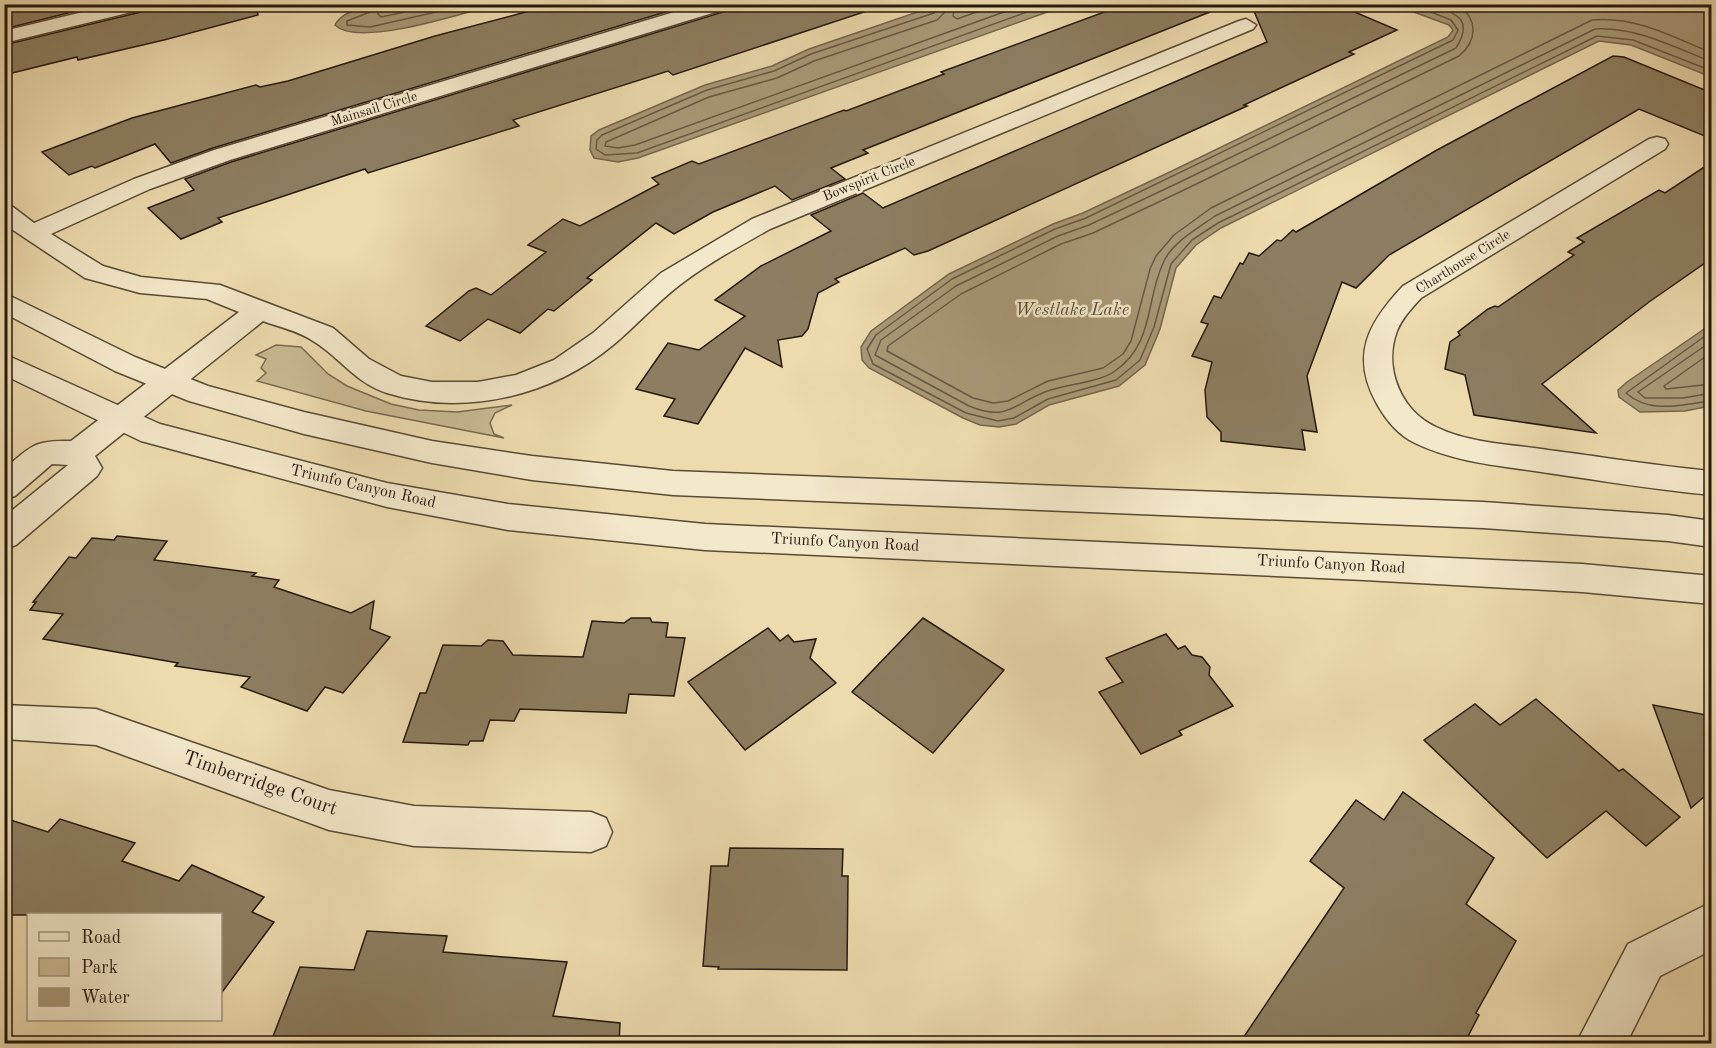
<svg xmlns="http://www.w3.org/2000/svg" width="1716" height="1048" font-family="'Old Standard TT',serif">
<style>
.green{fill:#cbba93;stroke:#786a50;stroke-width:1.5}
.water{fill:#a99978;stroke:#75664e;stroke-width:1.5}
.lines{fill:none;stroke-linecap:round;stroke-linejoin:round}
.shore{stroke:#685943;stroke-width:1.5}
.building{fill:#8d7e61;stroke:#26190e;stroke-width:1.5}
.minor-casing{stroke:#584a36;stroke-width:3}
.tertiary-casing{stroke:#584a36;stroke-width:3}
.minor{fill:#f3e8ca;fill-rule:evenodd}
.tertiary{fill:#f3e8ca;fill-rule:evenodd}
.labels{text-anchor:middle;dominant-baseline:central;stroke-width:5;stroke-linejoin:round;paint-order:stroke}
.far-street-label{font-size:14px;fill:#26190e;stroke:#f3e8ca}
.street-label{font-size:16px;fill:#26190e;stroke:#f3e8ca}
.water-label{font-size:18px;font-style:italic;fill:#5a4c38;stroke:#f3e8ca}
.near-street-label{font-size:20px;fill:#26190e;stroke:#f3e8ca}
</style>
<rect width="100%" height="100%" fill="#eddbae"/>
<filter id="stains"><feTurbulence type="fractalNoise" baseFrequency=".00333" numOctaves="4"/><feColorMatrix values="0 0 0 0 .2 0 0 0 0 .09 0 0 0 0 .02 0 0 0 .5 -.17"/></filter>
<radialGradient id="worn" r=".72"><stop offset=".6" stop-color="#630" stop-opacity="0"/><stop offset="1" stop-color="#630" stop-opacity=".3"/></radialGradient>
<polygon class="green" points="276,345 301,347 328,374 347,386 391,404 419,410 457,412 512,405 495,413 490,423 494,434 504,438 366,411 257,381 266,373 261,368 266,359 256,355"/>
<g class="water">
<path d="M376 4H494V5C463 13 359 48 335 25 342 11 362 8 376 4Z"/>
<polygon points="941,4 1067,5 638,158 618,162 594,158 590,150 591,136 599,130 705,85 772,66 809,49"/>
<polygon points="1395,5 1711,5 1711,77 1631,45 1599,41 1221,228 1196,245 1176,268 1160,329 1145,365 1119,386 1049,405 1016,424 999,427 980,425 963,418 869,368 862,360 861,347 871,331 949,274 1053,224 1083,213 1174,170 1448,37 1453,30 1449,25"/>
<polygon points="1711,319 1711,406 1685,411 1640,412 1619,397 1618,390 1627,382 1707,327"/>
</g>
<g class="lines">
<g class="shore">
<polyline points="372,4 370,12 347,21 347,25 370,27 471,4"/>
<polyline points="380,4 378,14 381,17 443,4"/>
<polyline points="939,4 934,13 811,54 774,71 707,90 602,135 597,140 596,149 605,155 637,153 1049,4"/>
<polyline points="946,4 944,13 937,20 814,61 777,78 709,97 606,142 605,146 618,148 635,145 1026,4"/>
<polyline points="955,4 953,16 957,19 999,4"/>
<polyline points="1411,4 1451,20 1458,30 1453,40 1086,218 1055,229 952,279 876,335 867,349 873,364 966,413 998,421 1014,418 1048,399 1116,380 1140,360 1154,327 1171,264 1192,240 1218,223 1597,36 1633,40 1712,71"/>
<path d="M1432 4C1457 15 1474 19 1456 48L1180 182 1089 225 1058 236 956 286 881 340 875 355 969 406C1008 422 1013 404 1045 392 1065 384 1099 383 1115 371 1155 343 1145 300 1164 261 1173 242 1198 228 1215 216L1595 29C1637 27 1674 47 1712 62"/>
<path d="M1457 4C1478 19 1478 40 1459 56L1184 190 1093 233 1061 244 961 294 888 346 887 351 973 398 993 403 1008 401 1048 381 1103 368 1123 354 1131 341 1150 269 1156 256 1174 235 1211 208 1592 20C1636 16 1673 37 1712 53"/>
<path d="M1712 331 1626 393C1651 415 1682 404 1712 401"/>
<polyline points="1712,341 1638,392 1645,398 1683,398 1712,393"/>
<polyline points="1712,352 1664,386 1666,389 1712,384"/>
</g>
</g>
<g class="building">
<polygon points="4,4 104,4 4,29"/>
<polygon points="152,4 256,4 258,15 164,40 78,60 77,57 4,75 4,45 149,10"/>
<polygon points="556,4 692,4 213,148 171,163 155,144 95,168 92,166 69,175 42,152 132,118 256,85 260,87 288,81 435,36"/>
<polygon points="733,4 866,4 867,11 673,75 668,71 513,120 519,126 368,173 365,169 218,218 222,222 181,239 148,208 194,190 185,179 231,162 730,10"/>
<polygon points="1126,4 1225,6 863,150 868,153 831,168 845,179 792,200 775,186 713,212 674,234 656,223 587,278 592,280 554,311 548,309 520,333 488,319 460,341 426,326 469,291 476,288 491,295 546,252 528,245 563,219 580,226 659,184 652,178 692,161 699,164 844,110 846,111 944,74 941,72"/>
<polygon points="1251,4 1336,4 1397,30 1349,52 1354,54 1244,105 1247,106 928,251 914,255 905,248 835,279 839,282 818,293 808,329 802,336 778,340 782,367 745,348 698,424 664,416 675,399 636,389 668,343 699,350 745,316 715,300 761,266 831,231 811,215 863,193 883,208 1267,42"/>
<polygon points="1613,56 1624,57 1712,93 1712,139 1639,109 1389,255 1356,288 1342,282 1307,376 1317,432 1302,430 1305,450 1221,441 1221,432 1207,417 1205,390 1212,362 1192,356 1208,324 1201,322 1214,296 1221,298 1240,263 1243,264 1249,253 1259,256 1277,240 1281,241 1293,230 1296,232 1437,150"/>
<polygon points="1712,162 1712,258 1649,302 1542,384 1596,433 1474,415 1465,375 1445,369 1450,342 1460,335 1458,332 1488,309 1495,306 1498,307 1574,255 1568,252 1584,242 1577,238 1659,190 1665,193"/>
<polygon points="117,536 167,541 154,560 256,573 252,576 279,580 274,587 351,613 374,601 370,629 390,637 343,693 325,687 307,711 241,687 250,677 175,666 178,663 43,639 63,614 30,610 36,602 33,602 69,557 76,558 92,538 114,540"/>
<polygon points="631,618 650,618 652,622 668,623 666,637 685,638 674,696 629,694 626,713 520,709 514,721 490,720 483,741 470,741 468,745 403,742 420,693 426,693 443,645 481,646 488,640 503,641 513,655 583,657 592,621 624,623"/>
<polygon points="923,618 1004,670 933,753 852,692"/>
<polygon points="768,628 780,641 788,635 794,642 816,639 810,658 836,683 745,750 688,682"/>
<polygon points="1166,634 1178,649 1185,646 1192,655 1202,657 1210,667 1209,675 1233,706 1179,731 1182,735 1141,754 1099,692 1123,682 1106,658"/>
<polygon points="1536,699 1619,771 1623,769 1680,817 1646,846 1606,811 1547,858 1424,740 1475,704 1500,725"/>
<polygon points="1653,705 1712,716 1712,790 1691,808"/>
<polygon points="1403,792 1494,858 1466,904 1516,941 1476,1013 1479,1015 1464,1044 1239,1044 1344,888 1310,861 1356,800 1384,820"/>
<polygon points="4,818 48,832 60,819 135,843 122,861 179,881 192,865 264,897 252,912 274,922 220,995 220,915 4,915"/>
<polygon points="730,848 843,849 842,876 848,876 847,970 718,969 719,967 703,966 711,866 728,866"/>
<polygon points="367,931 447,936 443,952 567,962 553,1016 620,1023 619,1044 270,1044 300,967 354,970"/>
</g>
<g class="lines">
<g class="minor-casing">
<g id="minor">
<polygon points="116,4 150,4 148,8 4,43 4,31"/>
<path d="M701 4H731L729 8 230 160 150 189 51 234 103 266 141 277 220 285 333 328 369 359 401 376 432 382H478L516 375 554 360 593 333 661 273 752 219 1239 21 1246 19 1256 25 1253 29 770 229C740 246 708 263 681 284 657 302 636 326 613 345 552 396 464 417 387 393 355 383 340 357 313 341 299 331 279 327 263 321L95 456 102 468 97 476 16 545 4 549V517L68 465 52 464 15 496 4 499V469C32 446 33 440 71 441L239 312 207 299 140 293 85 278 4 224V205L13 207 34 223 134 179 214 150Z"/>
<path d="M1657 137 1665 139 1668 144 1665 149 1421 298C1412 308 1402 318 1397 331 1383 368 1401 411 1436 427 1471 444 1511 444 1548 450 1603 457 1657 466 1712 471V495C1657 490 1603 481 1548 473 1503 466 1456 463 1415 443 1398 435 1386 420 1377 404 1350 356 1368 323 1403 286L1649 139Z"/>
<polygon points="4,705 96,709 329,790 414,806 591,812 606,818 612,832 606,846 591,852 414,846 329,830 96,745 4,739"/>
<polygon points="1704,906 1712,906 1712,950 1660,976 1626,1044 1576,1044 1628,944"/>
</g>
</g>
<g class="tertiary-casing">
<g id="tertiary">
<polygon points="4,293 135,357 208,386 304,412 432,441 532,456 673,471 1483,502 1668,515 1712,521 1712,547 1668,541 1483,528 673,495 532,480 432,463 304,434 189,401 115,371 4,313"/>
<polygon points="4,354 160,424 387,483 508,504 705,524 1582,564 1712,576 1712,604 1582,592 1364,580 705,550 508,530 387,507 141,441 4,375"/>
</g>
</g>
<use href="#minor" class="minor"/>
<use href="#tertiary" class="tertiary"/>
</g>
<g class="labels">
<g class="far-street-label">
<text transform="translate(374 109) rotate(-17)">Mainsail Circle</text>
<text transform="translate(869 179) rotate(-22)">Bowspirit Circle</text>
<text transform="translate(1463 262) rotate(-32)">Charthouse Circle</text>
</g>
<g class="street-label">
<text transform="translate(363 487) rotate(13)">Triunfo Canyon Road</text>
<text transform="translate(845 543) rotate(3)">Triunfo Canyon Road</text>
<text transform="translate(1331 565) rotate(3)">Triunfo Canyon Road</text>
</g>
<g class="water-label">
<text x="1072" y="310">Westlake Lake</text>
</g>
<g class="near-street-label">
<text transform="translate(260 784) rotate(19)">Timberridge Court</text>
</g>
</g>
<rect width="1716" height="1048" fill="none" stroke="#eddbae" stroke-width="24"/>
<rect x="6" y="6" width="1704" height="1036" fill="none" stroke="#26190e" stroke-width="3"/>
<rect x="12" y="12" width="1692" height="1024" fill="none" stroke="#26190e" stroke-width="1.5"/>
<rect x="27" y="913" width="195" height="108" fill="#f3e8ca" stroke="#a1957f" stroke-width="1.5"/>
<rect x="39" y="932" width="30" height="9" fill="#f3e8ca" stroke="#a1957f" stroke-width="1.5"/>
<text x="81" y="943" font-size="18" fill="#26190e">Road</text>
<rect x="39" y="958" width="30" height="18" fill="#cbba93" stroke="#a1957f" stroke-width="1.5"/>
<text x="81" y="973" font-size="18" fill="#26190e">Park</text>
<rect x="39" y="988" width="30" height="18" fill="#a99978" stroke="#a1957f" stroke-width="1.5"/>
<text x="81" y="1003" font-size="18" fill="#26190e">Water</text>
<rect width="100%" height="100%" filter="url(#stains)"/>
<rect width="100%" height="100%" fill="url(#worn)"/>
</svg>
